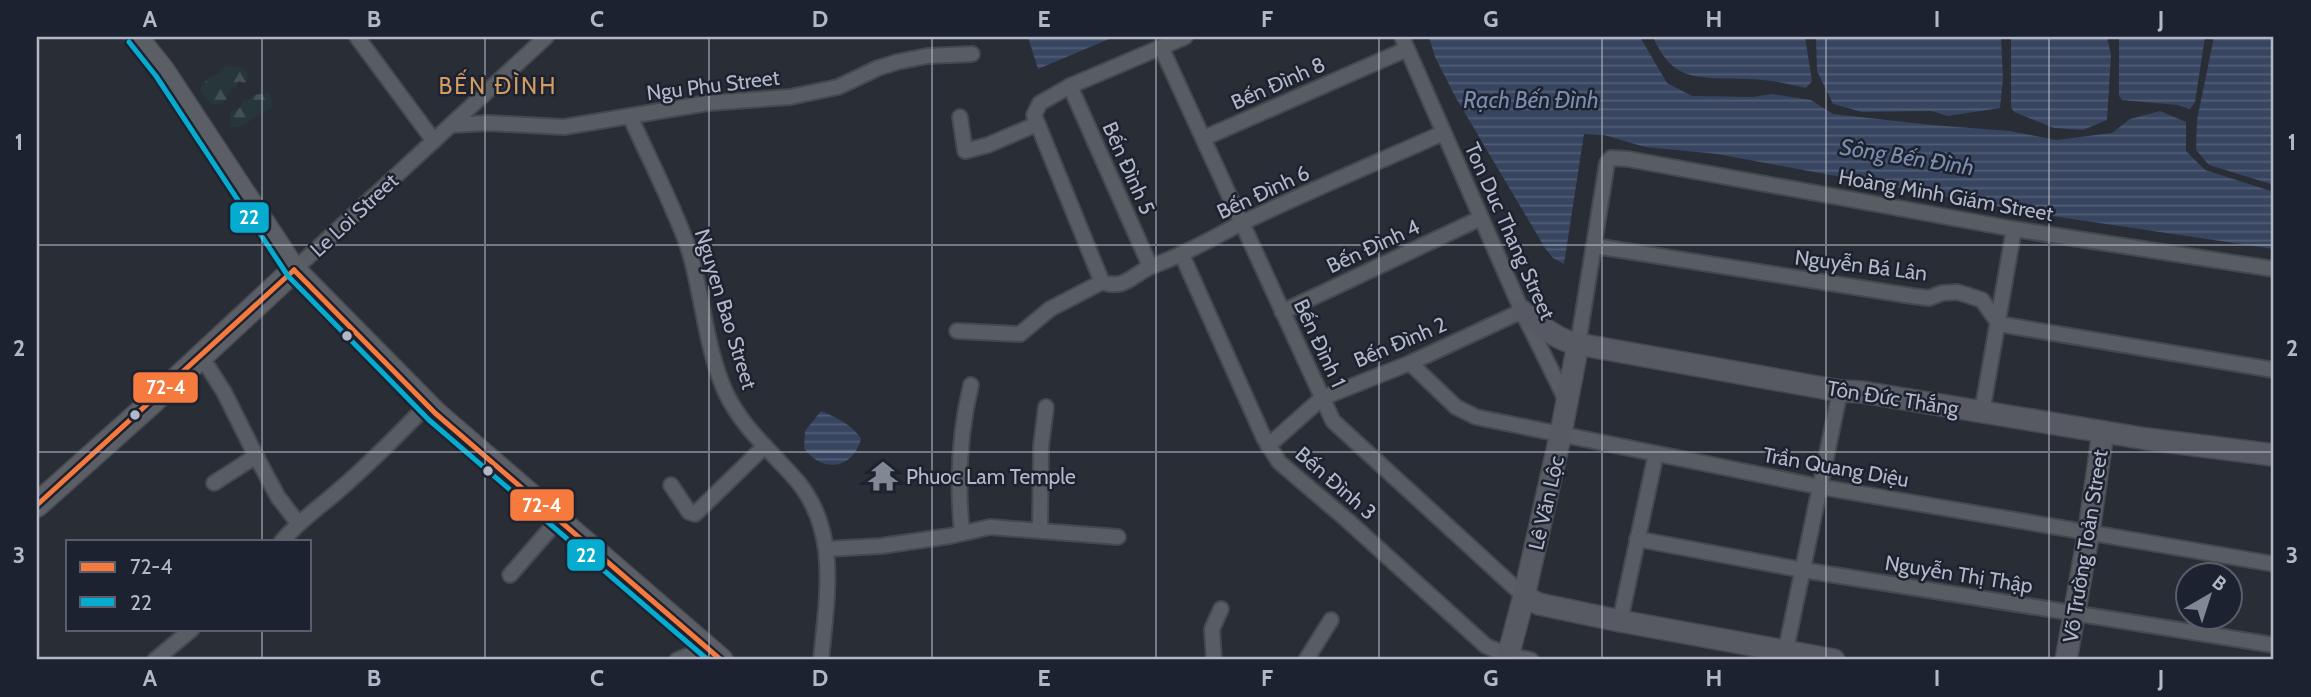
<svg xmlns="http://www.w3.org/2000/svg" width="2311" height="697" font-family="Cabin,sans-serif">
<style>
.forest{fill:url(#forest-firs)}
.water{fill:url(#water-rules)}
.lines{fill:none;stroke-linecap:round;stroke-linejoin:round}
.street-casing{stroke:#45484f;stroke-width:18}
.secondary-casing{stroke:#45484f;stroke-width:24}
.primary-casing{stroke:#464a52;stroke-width:26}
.street{stroke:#585c63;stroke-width:14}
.secondary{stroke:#575a62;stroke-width:21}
.primary{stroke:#5b5e65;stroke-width:23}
.bus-1-casing{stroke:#1c2230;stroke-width:10}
.bus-2-casing{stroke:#1c2230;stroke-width:10}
.bus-1{stroke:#f6793e;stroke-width:5}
.bus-2{stroke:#06acd0;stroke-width:5}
.grid{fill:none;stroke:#b2b8c7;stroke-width:2;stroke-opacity:0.55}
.bus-dot{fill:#b2b8c7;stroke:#1c2230;stroke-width:2.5}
.labels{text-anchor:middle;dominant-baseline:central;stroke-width:5;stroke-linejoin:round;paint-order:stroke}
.street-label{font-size:21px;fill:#b2b8c7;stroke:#1c2230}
.poi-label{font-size:21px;fill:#b2b8c7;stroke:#1c2230;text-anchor:start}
.neighbourhood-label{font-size:23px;letter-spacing:2px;fill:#d29c62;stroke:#1c2230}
.water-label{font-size:23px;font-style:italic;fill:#7b8cae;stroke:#1c2230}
.line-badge{stroke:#1c2230;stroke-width:2.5}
.badge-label{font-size:19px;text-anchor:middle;font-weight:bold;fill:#fff}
.neatline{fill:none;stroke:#b2b8c7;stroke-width:2.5}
.grid-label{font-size:23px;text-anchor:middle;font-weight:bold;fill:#b2b8c7}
</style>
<defs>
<pattern id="forest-firs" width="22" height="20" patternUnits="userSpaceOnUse" patternTransform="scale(1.75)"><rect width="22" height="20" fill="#26363b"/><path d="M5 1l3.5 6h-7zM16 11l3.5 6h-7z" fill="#435156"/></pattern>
<pattern id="water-rules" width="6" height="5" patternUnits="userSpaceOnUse" patternTransform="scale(1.75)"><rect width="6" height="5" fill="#384560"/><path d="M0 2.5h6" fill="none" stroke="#525e75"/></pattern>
</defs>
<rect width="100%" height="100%" fill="#292d35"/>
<g class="forest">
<polygon points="228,65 245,69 248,76 246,84 239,81 236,88 232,88 226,95 228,98 223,103 213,105 205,99 200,89 208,78 221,73 219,71"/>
<polygon points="270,92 272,107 240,127 229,127 231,112 240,108 243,99 247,100 255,95"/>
</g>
<g class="water">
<polygon points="1028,37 1114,37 1038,69"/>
<polygon points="1429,37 1640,37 1667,83 1692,96 1753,97 1772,94 1811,100 1833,114 1932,125 2010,131 2056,140 2112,133 2130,119 2160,111 2186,122 2186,151 2205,170 2274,192 2274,249 2039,214 1717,154 1645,147 1604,135 1584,134 1564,264 1553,258 1545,248 1456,98 1435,57"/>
<path d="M1653 37H1805L1812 81 1806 88C1792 85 1777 81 1763 80 1739 77 1701 82 1680 71 1667 64 1659 50 1653 37Z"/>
<polygon points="1816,37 2001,37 2003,78 2000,108 1948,116 1931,111 1862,112 1833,104 1817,71"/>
<polygon points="2011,37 2107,37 2111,55 2107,120 2083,130 2054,128 2014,112 2011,107"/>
<polygon points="2119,37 2205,37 2195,102 2190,109 2177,105 2122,100 2119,96"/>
<polygon points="2214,37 2274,37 2274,185 2209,165 2196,150 2197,120"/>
<path d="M821 411C834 416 854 426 861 439 853 469 822 474 804 448L805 431Z"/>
</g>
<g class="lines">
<g class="street-casing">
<g id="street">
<polyline points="357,37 434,141"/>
<polyline points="1402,37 1522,311 1567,402"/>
<polyline points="1161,47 1333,421 1524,596"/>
<polyline points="1070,86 1150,266"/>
<path d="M630 116C649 159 672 202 688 247 703 294 705 346 725 391 740 424 767 448 791 474 841 526 827 595 821 660"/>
<polyline points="960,117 965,151 988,145 1037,124"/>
<polyline points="452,125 488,123 564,127 708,103 790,97 838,87 878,68 897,62 927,56 972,54"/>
<polyline points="1204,138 1407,49"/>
<polyline points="1595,246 1912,296 1929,298 1942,293 1957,292 1967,295 1982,300 1999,324 2274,370"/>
<polyline points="1182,255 1264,438 1279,462 1347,520 1486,646 1508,655 1531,660"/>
<polyline points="294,270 546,37"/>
<path d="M1102 282C1126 291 1134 272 1155 265 1186 254 1212 238 1242 223 1308 191 1376 163 1443 133"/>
<polyline points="1102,282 1034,115 1040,103 1070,86 1185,37"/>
<polyline points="1282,312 1481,218"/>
<polyline points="957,331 1020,334 1050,309 1102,282"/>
<polyline points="1578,344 1607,163 1611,158 1628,159 2014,229 2274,269"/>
<polyline points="201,356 224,392 256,456"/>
<polyline points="1410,363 1456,407 1476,417 1821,487 2274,564"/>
<polyline points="1982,412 2014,229"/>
<polyline points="1268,446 1322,398 1410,363 1522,311"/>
<polyline points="214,483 256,456 278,497 298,523"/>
<polyline points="671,485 689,512 695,514 765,446"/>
<polyline points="1040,530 1041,446 1046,407"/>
<path d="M962 533C957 483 959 434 971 385"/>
<polyline points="1637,539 1803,570 2274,645"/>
<path d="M282 541C301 519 324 504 346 484 374 459 401 432 427 405"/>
<polyline points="827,549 881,546 950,536 990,527 1118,537"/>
<polyline points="510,575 558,520"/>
<polyline points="1620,621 1656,454"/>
<polyline points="1784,659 1840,391"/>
<polyline points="155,660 192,629"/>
<polyline points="677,660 707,648"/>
<polyline points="1214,660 1212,629 1221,609"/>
<polyline points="1306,660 1331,620"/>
</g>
</g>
<g class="secondary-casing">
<g id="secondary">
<path d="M1522 311C1539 324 1556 340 1578 344L1840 391 1862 392 2147 439 2274 455"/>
<polyline points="1524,596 1539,604 1620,621 1834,660"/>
<polyline points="1507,660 1524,596 1561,433 1578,344"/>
<polyline points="2066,660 2089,531 2103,432"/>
</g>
</g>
<g class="primary-casing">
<g id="primary">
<polyline points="136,37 163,71 294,270 435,413 721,660"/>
<polyline points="37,505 151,403 294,270"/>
</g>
</g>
<use href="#street" class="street"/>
<use href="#secondary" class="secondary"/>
<use href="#primary" class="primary"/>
<g class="bus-1-casing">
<g id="bus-1">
<polyline points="294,270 435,413 721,660"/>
<polyline points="37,505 294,270"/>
</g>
</g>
<g class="bus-2-casing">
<polyline id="bus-2" points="129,42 156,76 288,276 429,420 708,660"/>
</g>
<use href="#bus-1" class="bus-1"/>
<use href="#bus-2" class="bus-2"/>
</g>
<path class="grid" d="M262 37V541M485 37V660M709 37V660M932 37V660M1156 37V660M1379 37V660M1602 37V660M1826 37V660M2049 37V660M37 245H2274M37 452H2274M262 629V660"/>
<defs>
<g id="temple-bare" transform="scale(2.415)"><path d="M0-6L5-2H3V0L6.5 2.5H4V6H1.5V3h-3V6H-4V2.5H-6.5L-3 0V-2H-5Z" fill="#828794" stroke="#1c2230" stroke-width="2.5" paint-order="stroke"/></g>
</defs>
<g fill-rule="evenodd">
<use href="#temple-bare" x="883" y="476"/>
</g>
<g class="bus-dot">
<circle cx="347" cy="336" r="6"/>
<circle cx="135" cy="415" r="6"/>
<circle cx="488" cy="471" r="6"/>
</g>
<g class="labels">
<g class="street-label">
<text transform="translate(1278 83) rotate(-24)">Bến Đình 8</text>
<text transform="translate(713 85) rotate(-7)">Ngu Phu Street</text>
<text transform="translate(1129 168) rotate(66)">Bến Đình 5</text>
<text transform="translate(1263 192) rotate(-25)">Bến Đình 6</text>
<text transform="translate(1946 195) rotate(10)">Hoàng Minh Giám Street</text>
<text transform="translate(354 215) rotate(-43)">Le Loi Street</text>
<text transform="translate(1510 231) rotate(66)">Ton Duc Thang Street</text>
<text transform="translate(1373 246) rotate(-25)">Bến Đình 4</text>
<text transform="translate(1861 265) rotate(7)">Nguyễn Bá Lân</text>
<text transform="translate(726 309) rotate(73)">Nguyen Bao Street</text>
<text transform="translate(1400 342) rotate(-23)">Bến Đình 2</text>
<text transform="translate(1320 343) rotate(65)">Bến Đình 1</text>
<text transform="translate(1893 398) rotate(9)">Tôn Đức Thắng</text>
<text transform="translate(1836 467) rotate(10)">Trần Quang Diệu</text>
<text transform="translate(1336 483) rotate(41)">Bến Đình 3</text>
<text transform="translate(1546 503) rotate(-77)">Lê Văn Lộc</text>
<text transform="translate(2085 546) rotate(-81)">Võ Trường Toản Street</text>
<text transform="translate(1959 574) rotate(9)">Nguyễn Thị Thập</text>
</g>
<g class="poi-label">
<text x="906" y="476">Phuoc Lam Temple</text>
</g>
<g class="neighbourhood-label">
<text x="498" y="86">BẾN ĐÌNH</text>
</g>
<g class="water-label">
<text x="1531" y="100">Rạch Bến Đình</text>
<text transform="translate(1907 157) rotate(9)">Sông Bến Đình</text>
</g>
</g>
<g class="line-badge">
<rect x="229" y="201" width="41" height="33" rx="7" fill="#06acd0"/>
<rect x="132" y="371" width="67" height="33" rx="7" fill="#f6793e"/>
<rect x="509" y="488" width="66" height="34" rx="7" fill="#f6793e"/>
<rect x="566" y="538" width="40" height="34" rx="7" fill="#06acd0"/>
</g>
<g class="badge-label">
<text x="249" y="224">22</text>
<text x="166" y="394">72-4</text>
<text x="542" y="512">72-4</text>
<text x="586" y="562">22</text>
</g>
<rect width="2311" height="697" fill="none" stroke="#1c2230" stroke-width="77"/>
<rect x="66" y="540" width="245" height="91" fill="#1c2230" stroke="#585e6c" stroke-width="2"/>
<rect x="80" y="562" width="35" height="10" fill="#f6793e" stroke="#585e6c" stroke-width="2"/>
<text x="130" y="574" font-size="21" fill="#b2b8c7">72-4</text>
<rect x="80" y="597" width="35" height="10" fill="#06acd0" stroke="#585e6c" stroke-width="2"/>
<text x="130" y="610" font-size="21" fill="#b2b8c7">22</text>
<g transform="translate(2209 596) rotate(39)"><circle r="33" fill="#1c2230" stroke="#585e6c" stroke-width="2"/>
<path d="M0-5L12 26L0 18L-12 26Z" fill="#828794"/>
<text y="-10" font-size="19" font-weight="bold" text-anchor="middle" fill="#b2b8c7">B</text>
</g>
<rect x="38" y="38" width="2234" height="620" class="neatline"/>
<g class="grid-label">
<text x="150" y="27">A</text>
<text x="374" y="27">B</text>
<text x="597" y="27">C</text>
<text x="820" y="27">D</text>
<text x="1044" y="27">E</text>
<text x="1267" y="27">F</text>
<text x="1491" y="27">G</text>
<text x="1714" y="27">H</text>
<text x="1937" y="27">I</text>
<text x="2161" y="27">J</text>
<text x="19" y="150">1</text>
<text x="2292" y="150">1</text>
<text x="19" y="356">2</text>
<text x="2292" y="356">2</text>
<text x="19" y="563">3</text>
<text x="2292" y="563">3</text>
<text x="150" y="686">A</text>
<text x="374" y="686">B</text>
<text x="597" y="686">C</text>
<text x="820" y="686">D</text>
<text x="1044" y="686">E</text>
<text x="1267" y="686">F</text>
<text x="1491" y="686">G</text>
<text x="1714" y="686">H</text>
<text x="1937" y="686">I</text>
<text x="2161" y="686">J</text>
</g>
</svg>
